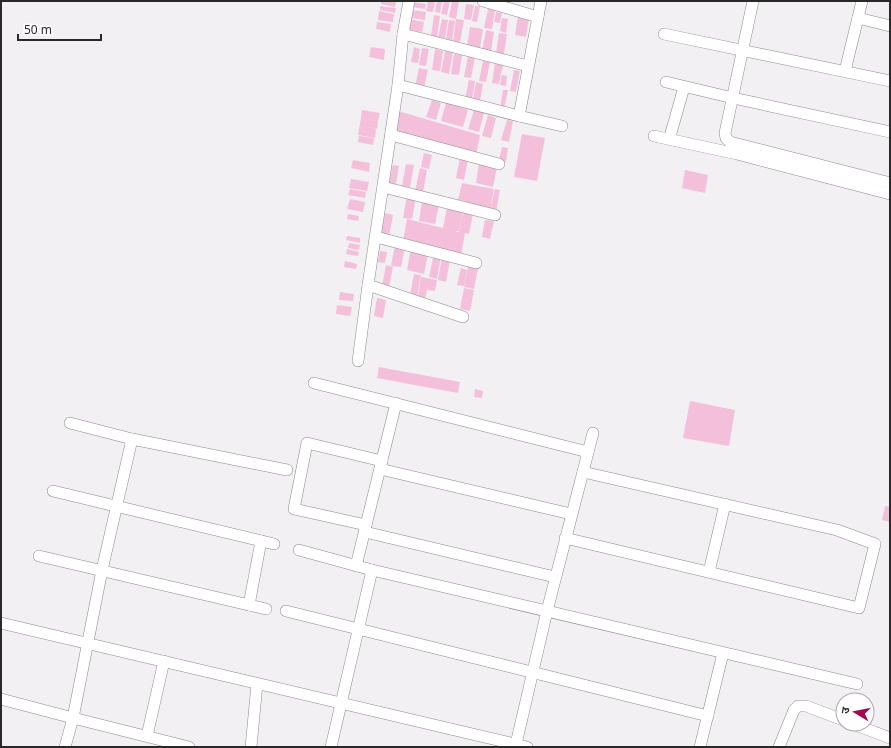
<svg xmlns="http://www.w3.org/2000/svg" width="891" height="748" font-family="'Noto Sans','Noto Sans Devanagari',sans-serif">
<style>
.building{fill:#f4bfda}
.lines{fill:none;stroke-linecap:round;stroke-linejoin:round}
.minor-casing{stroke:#8b888b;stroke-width:12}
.minor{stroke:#fff;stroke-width:11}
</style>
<rect width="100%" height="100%" fill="#f2f0f3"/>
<g class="building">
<polygon points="381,1 396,2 395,7 381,4"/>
<polygon points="428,1 435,1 433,12 426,11"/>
<polygon points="437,1 442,1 440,13 435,12"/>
<polygon points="444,1 450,1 447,15 441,14"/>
<polygon points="452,1 459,1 456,19 449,17"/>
<polygon points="412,2 426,4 425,9 411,7"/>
<polygon points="466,4 474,5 471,20 464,19"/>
<polygon points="380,6 396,8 395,13 380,10"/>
<polygon points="475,6 480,6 477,22 472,21"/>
<polygon points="488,9 495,10 492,29 484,28"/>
<polygon points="412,10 426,12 425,20 410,18"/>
<polygon points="379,11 394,14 393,22 378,20"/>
<polygon points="496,12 502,13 500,23 494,22"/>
<polygon points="434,15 440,16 437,37 431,36"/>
<polygon points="518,16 529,18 526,37 515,35"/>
<polygon points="502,18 508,19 506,33 500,31"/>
<polygon points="409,19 424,22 422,32 407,29"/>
<polygon points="442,19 448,20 445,38 438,37"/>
<polygon points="456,19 464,20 460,42 453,41"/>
<polygon points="449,20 455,21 452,40 446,39"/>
<polygon points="377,22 391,24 390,32 376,29"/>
<polygon points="470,27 483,29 480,48 467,46"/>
<polygon points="486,30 494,32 491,52 482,51"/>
<polygon points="499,33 507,34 504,54 496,53"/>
<polygon points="371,47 385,49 384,60 369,57"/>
<polygon points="414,47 420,49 418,63 411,62"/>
<polygon points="422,48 429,49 426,66 419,65"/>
<polygon points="435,49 443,51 440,71 432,70"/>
<polygon points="445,51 453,52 449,74 441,72"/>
<polygon points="454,54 462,55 459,75 451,74"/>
<polygon points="468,56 475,57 471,78 464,77"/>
<polygon points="483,61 490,62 486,82 479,81"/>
<polygon points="495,63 503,65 499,84 492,83"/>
<polygon points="419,68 428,70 424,88 415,87"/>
<polygon points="514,70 520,71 516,92 510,91"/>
<polygon points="502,75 507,76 506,86 500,85"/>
<polygon points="469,80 475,81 472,100 465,98"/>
<polygon points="476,82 483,84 480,101 473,100"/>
<polygon points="503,90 508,90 504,109 500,108"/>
<polygon points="432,100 441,103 436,120 426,117"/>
<polygon points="446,103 468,110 463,127 441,121"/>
<polygon points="362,110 380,113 378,121 361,118"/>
<polygon points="474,110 484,113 479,132 468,129"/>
<polygon points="398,111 480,135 476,155 394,130"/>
<polygon points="488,115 496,118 491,138 482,136"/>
<polygon points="361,118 378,121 377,129 364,126 376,129 375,138 358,135"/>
<polygon points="507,120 513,121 509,142 501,140"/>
<polygon points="522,134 545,138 537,181 514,177"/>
<polygon points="359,136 374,138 373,145 358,142"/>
<polygon points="502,147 508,148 506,162 499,160"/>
<polygon points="424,153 432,155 429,169 421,167"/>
<polygon points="460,157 468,159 464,180 456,178"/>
<polygon points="353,160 370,163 369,172 351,168"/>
<polygon points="406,164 414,165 410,187 402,186"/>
<polygon points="479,164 497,167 493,187 476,183"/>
<polygon points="393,165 399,166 396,184 389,183"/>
<polygon points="420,168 427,170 423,192 415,191"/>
<polygon points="685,170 708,175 705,193 682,188"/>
<polygon points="351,179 369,182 367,191 349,188"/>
<polygon points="462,183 494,189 490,210 465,205 466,201 458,200"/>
<polygon points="350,189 366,192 365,198 348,195"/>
<polygon points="495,189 500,190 496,212 490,210"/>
<polygon points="407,196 416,197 412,219 403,218"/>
<polygon points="350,199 365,202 363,212 347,209"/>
<polygon points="422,202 439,205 435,224 419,221"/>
<polygon points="447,207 463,210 459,231 456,231 456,232 459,232 463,212 473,214 469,234 465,233 461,256 425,247 425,244 403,241 407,219 443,228"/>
<polygon points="385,213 393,215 389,236 381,235"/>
<polygon points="348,214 359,216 358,221 347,219"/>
<polygon points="485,220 494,221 490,239 482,237"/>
<polygon points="347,236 360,238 360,243 346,240"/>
<polygon points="349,243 360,245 359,250 348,248"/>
<polygon points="395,245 405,247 401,267 391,266"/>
<polygon points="411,248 428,254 424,274 407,270"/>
<polygon points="347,249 359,252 358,256 346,254"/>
<polygon points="380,251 387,252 385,263 378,262"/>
<polygon points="434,254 441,256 437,279 429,277"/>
<polygon points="442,258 450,260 446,282 438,280"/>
<polygon points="345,261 357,264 356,269 344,267"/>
<polygon points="386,265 393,267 389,287 382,286"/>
<polygon points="468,266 478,268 474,289 464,287"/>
<polygon points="461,268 467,270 464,286 457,285"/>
<polygon points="414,274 421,275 417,297 410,296"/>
<polygon points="421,277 437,280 435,291 427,290 425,299 418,297"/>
<polygon points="464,288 474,290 470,311 460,309"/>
<polygon points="340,292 354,294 353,301 339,300"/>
<polygon points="377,298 386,300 383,318 374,316"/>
<polygon points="337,305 352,307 350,316 336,314"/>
<polygon points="379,367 460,382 458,393 377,378"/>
<polygon points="475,389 483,391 482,398 474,397"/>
<polygon points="690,401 735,410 729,446 683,438"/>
<polygon points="885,506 890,507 890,522 882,520"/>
</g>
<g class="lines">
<g class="minor-casing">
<g id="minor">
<polyline points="483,1 538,17"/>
<polyline points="541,1 519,116 562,126"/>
<polyline points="753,1 725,133 726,138 730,142 890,183"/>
<polyline points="858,18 890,26"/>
<polyline points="403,34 528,66"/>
<polyline points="664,34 890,81"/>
<polyline points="845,71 862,1"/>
<polyline points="666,82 733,98 890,132"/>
<polyline points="398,85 519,116"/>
<polyline points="671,133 684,87"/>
<polyline points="391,135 499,164"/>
<polyline points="654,136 737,154 890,194"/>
<polyline points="383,187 495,215"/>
<polyline points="376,237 476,263"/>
<polyline points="368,285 463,317"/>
<polyline points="358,361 368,285 398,85 403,34 409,1"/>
<polyline points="314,383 588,452"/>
<polyline points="70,423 132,439 287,470"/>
<polyline points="380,469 571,514"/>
<polyline points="53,491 274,544"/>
<polyline points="366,525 294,509 307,443 382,461"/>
<polyline points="365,532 555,577"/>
<polyline points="565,538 859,608 875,544 837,530 583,472"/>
<polyline points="299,550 372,570 857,684"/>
<polyline points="39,556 266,609"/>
<polyline points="356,566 396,403"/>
<polyline points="709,572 725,504"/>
<polyline points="249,605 261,541"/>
<polyline points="286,611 708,716"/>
<polyline points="1,623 527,747"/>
<polyline points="1,699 73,718 189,747"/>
<polyline points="853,724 890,738"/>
<polyline points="147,736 164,661"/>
<polyline points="516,744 547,611 593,433"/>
<polyline points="65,747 73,718 102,570 132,439"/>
<polyline points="251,747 257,684"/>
<polyline points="331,747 372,570"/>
<polyline points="700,747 723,653"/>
<polyline points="779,747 794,710 798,706 806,706 843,720"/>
</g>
</g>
<use href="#minor" class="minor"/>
</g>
<rect width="891" height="748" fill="none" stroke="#2a292a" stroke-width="4"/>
<g transform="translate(855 712) rotate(280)"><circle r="19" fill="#fffeff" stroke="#aaa9aa"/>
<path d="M0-3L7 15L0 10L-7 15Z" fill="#a0094f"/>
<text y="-6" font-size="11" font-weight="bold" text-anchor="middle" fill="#2a292a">उ</text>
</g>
<path d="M18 34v6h83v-6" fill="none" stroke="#2a292a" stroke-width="2"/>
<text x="24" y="34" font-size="12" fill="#2a292a" stroke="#fffeff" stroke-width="3" paint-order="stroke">50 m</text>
</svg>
